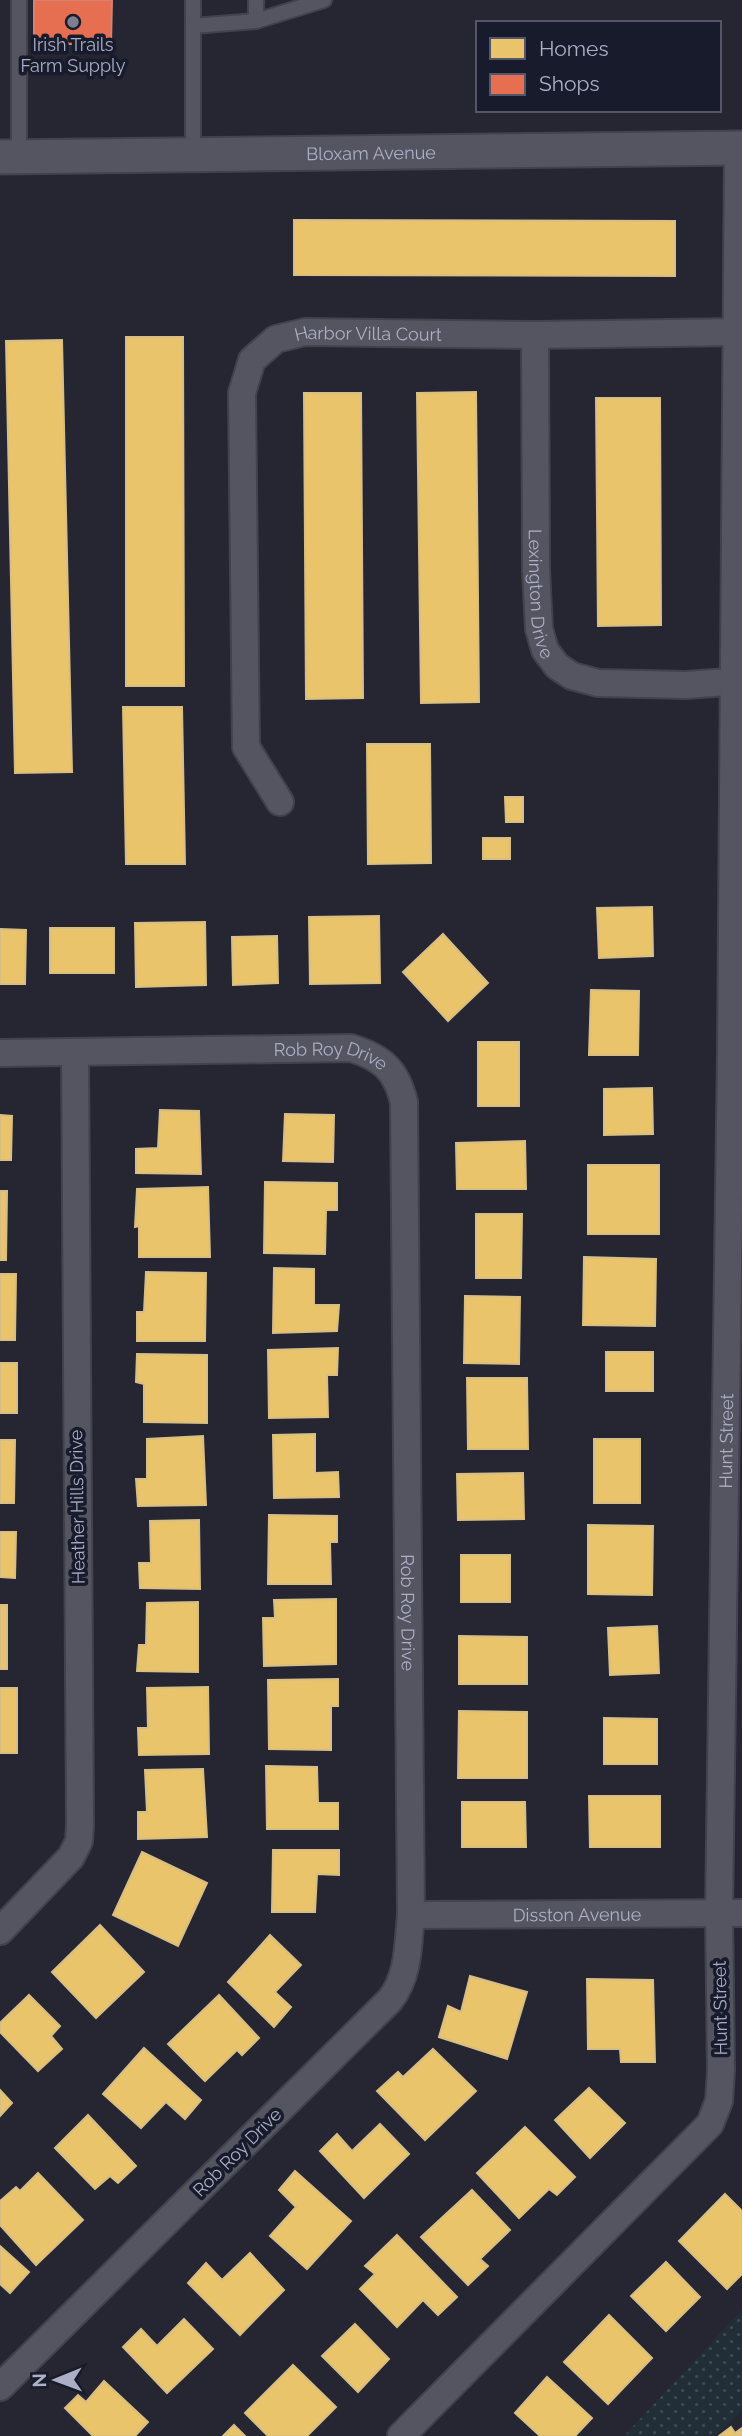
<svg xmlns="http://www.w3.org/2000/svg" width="742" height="2436" font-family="Raleway,sans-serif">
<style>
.grass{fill:url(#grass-dots)}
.homes{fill:#e9c46a;stroke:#d7be85;stroke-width:2}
.shops{fill:#e76f51;stroke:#d58274;stroke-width:2}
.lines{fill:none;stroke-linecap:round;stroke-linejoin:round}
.service-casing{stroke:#41424b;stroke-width:18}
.minor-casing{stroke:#41424b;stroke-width:30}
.tertiary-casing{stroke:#41424b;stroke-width:37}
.service{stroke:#545560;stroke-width:14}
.minor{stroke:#545560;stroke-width:26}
.tertiary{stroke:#545560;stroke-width:33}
.poi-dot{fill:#7d7f91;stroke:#181b2c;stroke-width:2.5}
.labels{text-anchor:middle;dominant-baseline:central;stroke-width:7;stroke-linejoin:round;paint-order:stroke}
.poi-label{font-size:18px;fill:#acafc5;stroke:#181b2c}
.street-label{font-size:18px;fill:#acafc5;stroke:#181b2c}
</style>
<defs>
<pattern id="grass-dots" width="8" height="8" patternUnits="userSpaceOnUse" patternTransform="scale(1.75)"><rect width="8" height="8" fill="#222e37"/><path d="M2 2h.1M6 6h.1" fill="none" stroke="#3f4a52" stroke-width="1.8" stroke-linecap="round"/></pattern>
</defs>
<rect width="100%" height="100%" fill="#252631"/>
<polygon class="grass" points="742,2310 742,2411 715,2436 624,2436"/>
<g class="homes">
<polygon points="294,220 675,221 675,276 294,275"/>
<polygon points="126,337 183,337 184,686 126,686"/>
<polygon points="62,340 72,772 15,773 6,341"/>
<polygon points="476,392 479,702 421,703 417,393"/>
<polygon points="304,393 361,393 363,698 306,699"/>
<polygon points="596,398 660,398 661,625 598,626"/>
<polygon points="123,707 182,707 185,864 126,864"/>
<polygon points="367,744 430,744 431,863 368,864"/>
<polygon points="505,797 523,797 523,822 506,822"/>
<rect x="483" y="838" width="27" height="21"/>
<polygon points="652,907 653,956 599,958 597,908"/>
<polygon points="379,916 380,983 310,984 309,917"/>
<polygon points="205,922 206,985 136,987 135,923"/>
<rect x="50" y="928" width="64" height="45"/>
<polygon points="0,929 26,930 25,984 0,984"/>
<polygon points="443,934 488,983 448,1021 403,972"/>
<polygon points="277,936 278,983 233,985 232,937"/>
<polygon points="591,990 639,991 638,1055 589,1055"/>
<rect x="478" y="1042" width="41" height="64"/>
<polygon points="652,1088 653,1134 604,1135 604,1089"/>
<polygon points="160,1110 199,1111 201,1174 136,1173 136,1149 158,1148"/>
<polygon points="285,1114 334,1115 333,1162 283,1161"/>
<polygon points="0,1115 12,1116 11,1160 0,1160"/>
<polygon points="525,1141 526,1189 457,1189 456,1143"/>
<rect x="588" y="1165" width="71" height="69"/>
<polygon points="265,1182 337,1183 337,1210 326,1210 325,1254 264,1253"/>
<polygon points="208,1187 210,1257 139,1257 139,1226 135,1227 137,1189"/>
<polygon points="0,1191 7,1191 6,1260 0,1260"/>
<polygon points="476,1214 522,1214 521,1278 476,1278"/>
<polygon points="584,1257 656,1259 655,1326 583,1325"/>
<polygon points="274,1268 314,1269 314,1305 339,1305 337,1331 273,1333"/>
<polygon points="146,1272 206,1273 205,1341 137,1341 137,1312 144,1312"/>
<polygon points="0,1274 16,1274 15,1340 0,1340"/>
<polygon points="465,1296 520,1297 519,1364 464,1363"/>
<polygon points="338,1348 337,1375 327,1375 328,1417 269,1418 268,1350"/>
<rect x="606" y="1352" width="47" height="39"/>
<polygon points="137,1354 207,1355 207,1423 144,1422 144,1384 136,1382"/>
<rect x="0" y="1363" width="17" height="50"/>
<polygon points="467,1378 527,1378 528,1449 468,1449"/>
<polygon points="315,1434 315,1473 338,1472 339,1497 274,1498 273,1435"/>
<polygon points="203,1436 206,1505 138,1506 136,1479 147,1479 147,1439"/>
<rect x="594" y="1439" width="46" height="64"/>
<polygon points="0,1440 15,1440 14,1503 0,1503"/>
<polygon points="523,1473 524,1519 458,1520 457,1474"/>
<polygon points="269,1515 337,1516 337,1542 330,1542 331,1584 268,1584"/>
<polygon points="199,1520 200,1589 140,1588 139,1563 151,1563 150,1521"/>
<polygon points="588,1525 653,1526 652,1595 588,1594"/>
<polygon points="0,1532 16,1532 15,1578 0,1577"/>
<rect x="461" y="1555" width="49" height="47"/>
<polygon points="336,1599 336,1664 264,1666 263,1618 275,1618 274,1600"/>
<polygon points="198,1602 198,1672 137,1671 139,1645 146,1645 147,1603"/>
<rect x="0" y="1605" width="7" height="64"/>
<polygon points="657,1626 659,1673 610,1675 608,1628"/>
<polygon points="459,1636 527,1637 527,1684 459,1684"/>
<polygon points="338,1679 338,1706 331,1706 331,1750 269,1749 268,1680"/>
<polygon points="208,1687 209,1754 139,1755 138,1728 148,1728 147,1688"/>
<rect x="0" y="1688" width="17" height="65"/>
<polygon points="459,1711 527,1712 527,1778 458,1778"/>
<polygon points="604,1718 657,1719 657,1764 604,1764"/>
<polygon points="266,1766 317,1767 318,1803 338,1803 338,1829 267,1829"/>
<polygon points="203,1769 207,1837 138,1839 138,1812 147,1812 145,1770"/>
<polygon points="589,1796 660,1796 660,1847 590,1847"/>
<polygon points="462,1802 525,1802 526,1847 462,1847"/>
<polygon points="273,1850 339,1850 339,1875 317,1874 315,1912 272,1912"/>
<polygon points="142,1852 207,1883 178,1946 113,1915"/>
<polygon points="100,1925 144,1972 96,2018 52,1972"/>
<polygon points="270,1935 301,1965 275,1992 291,2007 274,2027 228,1982"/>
<polygon points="470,1976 527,1992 507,2059 439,2037 448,2006 461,2012"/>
<polygon points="587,1979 653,1980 655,2062 621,2062 620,2049 588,2049"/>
<polygon points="29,1995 60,2026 51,2036 62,2049 38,2071 0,2032 0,2023"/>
<polygon points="219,1995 259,2038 242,2055 237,2050 205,2081 168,2044"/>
<polygon points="144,2048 201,2100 185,2119 166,2102 141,2128 103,2094"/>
<polygon points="433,2049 476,2091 425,2140 377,2091 398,2072 403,2077"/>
<polygon points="589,2088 625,2123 590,2158 555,2120"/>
<polygon points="0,2090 12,2103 0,2116"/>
<polygon points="88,2115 136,2166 118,2183 110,2176 95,2189 55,2148"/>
<polygon points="380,2124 409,2154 364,2198 320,2151 337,2134 352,2151"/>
<polygon points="525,2127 575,2177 557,2195 549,2189 519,2218 477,2173"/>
<polygon points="295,2171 351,2221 307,2269 270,2236 296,2207 279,2190"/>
<polygon points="38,2173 83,2220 36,2265 0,2225 0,2201 16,2187 20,2191"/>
<polygon points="472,2190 510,2230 480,2259 488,2266 468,2285 421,2237"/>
<polygon points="725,2194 742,2211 742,2274 727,2289 679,2241"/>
<polygon points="397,2235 457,2297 438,2315 423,2300 397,2327 360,2289 375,2274 365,2266"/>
<polygon points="0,2246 29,2272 10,2293 0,2284"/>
<polygon points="250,2253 284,2290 240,2335 188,2283 206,2263 222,2280"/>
<polygon points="666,2262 700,2297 666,2331 631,2296"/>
<polygon points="609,2315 652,2358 608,2404 564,2362"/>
<polygon points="184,2319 213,2349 167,2393 123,2347 141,2329 157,2346"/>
<polygon points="355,2324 389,2359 358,2392 322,2356"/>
<polygon points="293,2365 336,2407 307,2436 268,2436 245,2413"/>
<polygon points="547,2377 592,2418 575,2436 540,2436 515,2413"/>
<polygon points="104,2381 148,2422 135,2436 93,2436 65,2408 78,2395 86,2402"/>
<polygon points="234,2425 245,2436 223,2436"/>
<polygon points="731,2427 735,2433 742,2428 742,2436 719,2436"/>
</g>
<polygon class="shops" points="34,0 112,0 111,44 34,44"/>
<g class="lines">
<g class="service-casing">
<g id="service">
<polyline points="19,0 19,157"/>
<polyline points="193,0 193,155"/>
<polyline points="256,21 256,0"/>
<polyline points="193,26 256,21 324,0"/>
</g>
</g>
<g class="minor-casing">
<g id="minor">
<path id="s1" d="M535 335 536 570 539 629 545 650 557 666 572 676 598 683 686 685 742 681"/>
<path id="s2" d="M280 802 246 747 242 393 252 360 276 339 305 332 535 335 737 332"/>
<path id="s3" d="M0 1053 351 1048C383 1058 396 1070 404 1102L411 1915C408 1944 409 1976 390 2000L0 2387"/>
<path id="s4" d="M411 1915 742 1913"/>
<polyline points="0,1931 71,1857 79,1841 80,1824 75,1052"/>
<path id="s5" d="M401 2436 710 2124 719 2101 721 2071 719 1913 731 1052 738 148"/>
</g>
</g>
<g class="tertiary-casing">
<g id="tertiary">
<path id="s6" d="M0 157 742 148"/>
</g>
</g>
<use href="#service" class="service"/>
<use href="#minor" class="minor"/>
<use href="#tertiary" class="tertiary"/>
</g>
<circle class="poi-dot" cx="73" cy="22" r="7"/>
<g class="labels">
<g class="poi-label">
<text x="73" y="44">Irish Trails<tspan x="73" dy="21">Farm Supply</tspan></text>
</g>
<g class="street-label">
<text stroke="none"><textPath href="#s6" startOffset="371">Bloxam Avenue</textPath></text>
<text stroke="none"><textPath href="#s2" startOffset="578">Harbor Villa Court</textPath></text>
<text stroke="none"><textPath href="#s1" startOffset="259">Lexington Drive</textPath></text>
<text stroke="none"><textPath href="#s3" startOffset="332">Rob Roy Drive</textPath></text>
<text stroke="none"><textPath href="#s5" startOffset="1124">Hunt Street</textPath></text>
<text transform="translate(77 1507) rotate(-91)">Heather Hills Drive</text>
<text stroke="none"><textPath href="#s3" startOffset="942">Rob Roy Drive</textPath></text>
<text stroke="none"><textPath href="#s4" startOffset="166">Disston Avenue</textPath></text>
<text transform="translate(720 2008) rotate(-91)">Hunt Street</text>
<text transform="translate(237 2152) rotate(-45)">Rob Roy Drive</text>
</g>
</g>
<rect x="476" y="21" width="245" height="91" fill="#181b2c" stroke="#535669" stroke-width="2"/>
<rect x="490" y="38" width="35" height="21" fill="#e9c46a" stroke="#535669" stroke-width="2"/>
<text x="539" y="56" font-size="21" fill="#acafc5">Homes</text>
<rect x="490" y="74" width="35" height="21" fill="#e76f51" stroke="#535669" stroke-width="2"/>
<text x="539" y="91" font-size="21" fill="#acafc5">Shops</text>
<g transform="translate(56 2380) rotate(269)" stroke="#181b2c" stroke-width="5" paint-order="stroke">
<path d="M0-5L12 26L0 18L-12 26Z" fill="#acafc5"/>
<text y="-10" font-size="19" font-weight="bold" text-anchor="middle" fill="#acafc5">N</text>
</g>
</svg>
